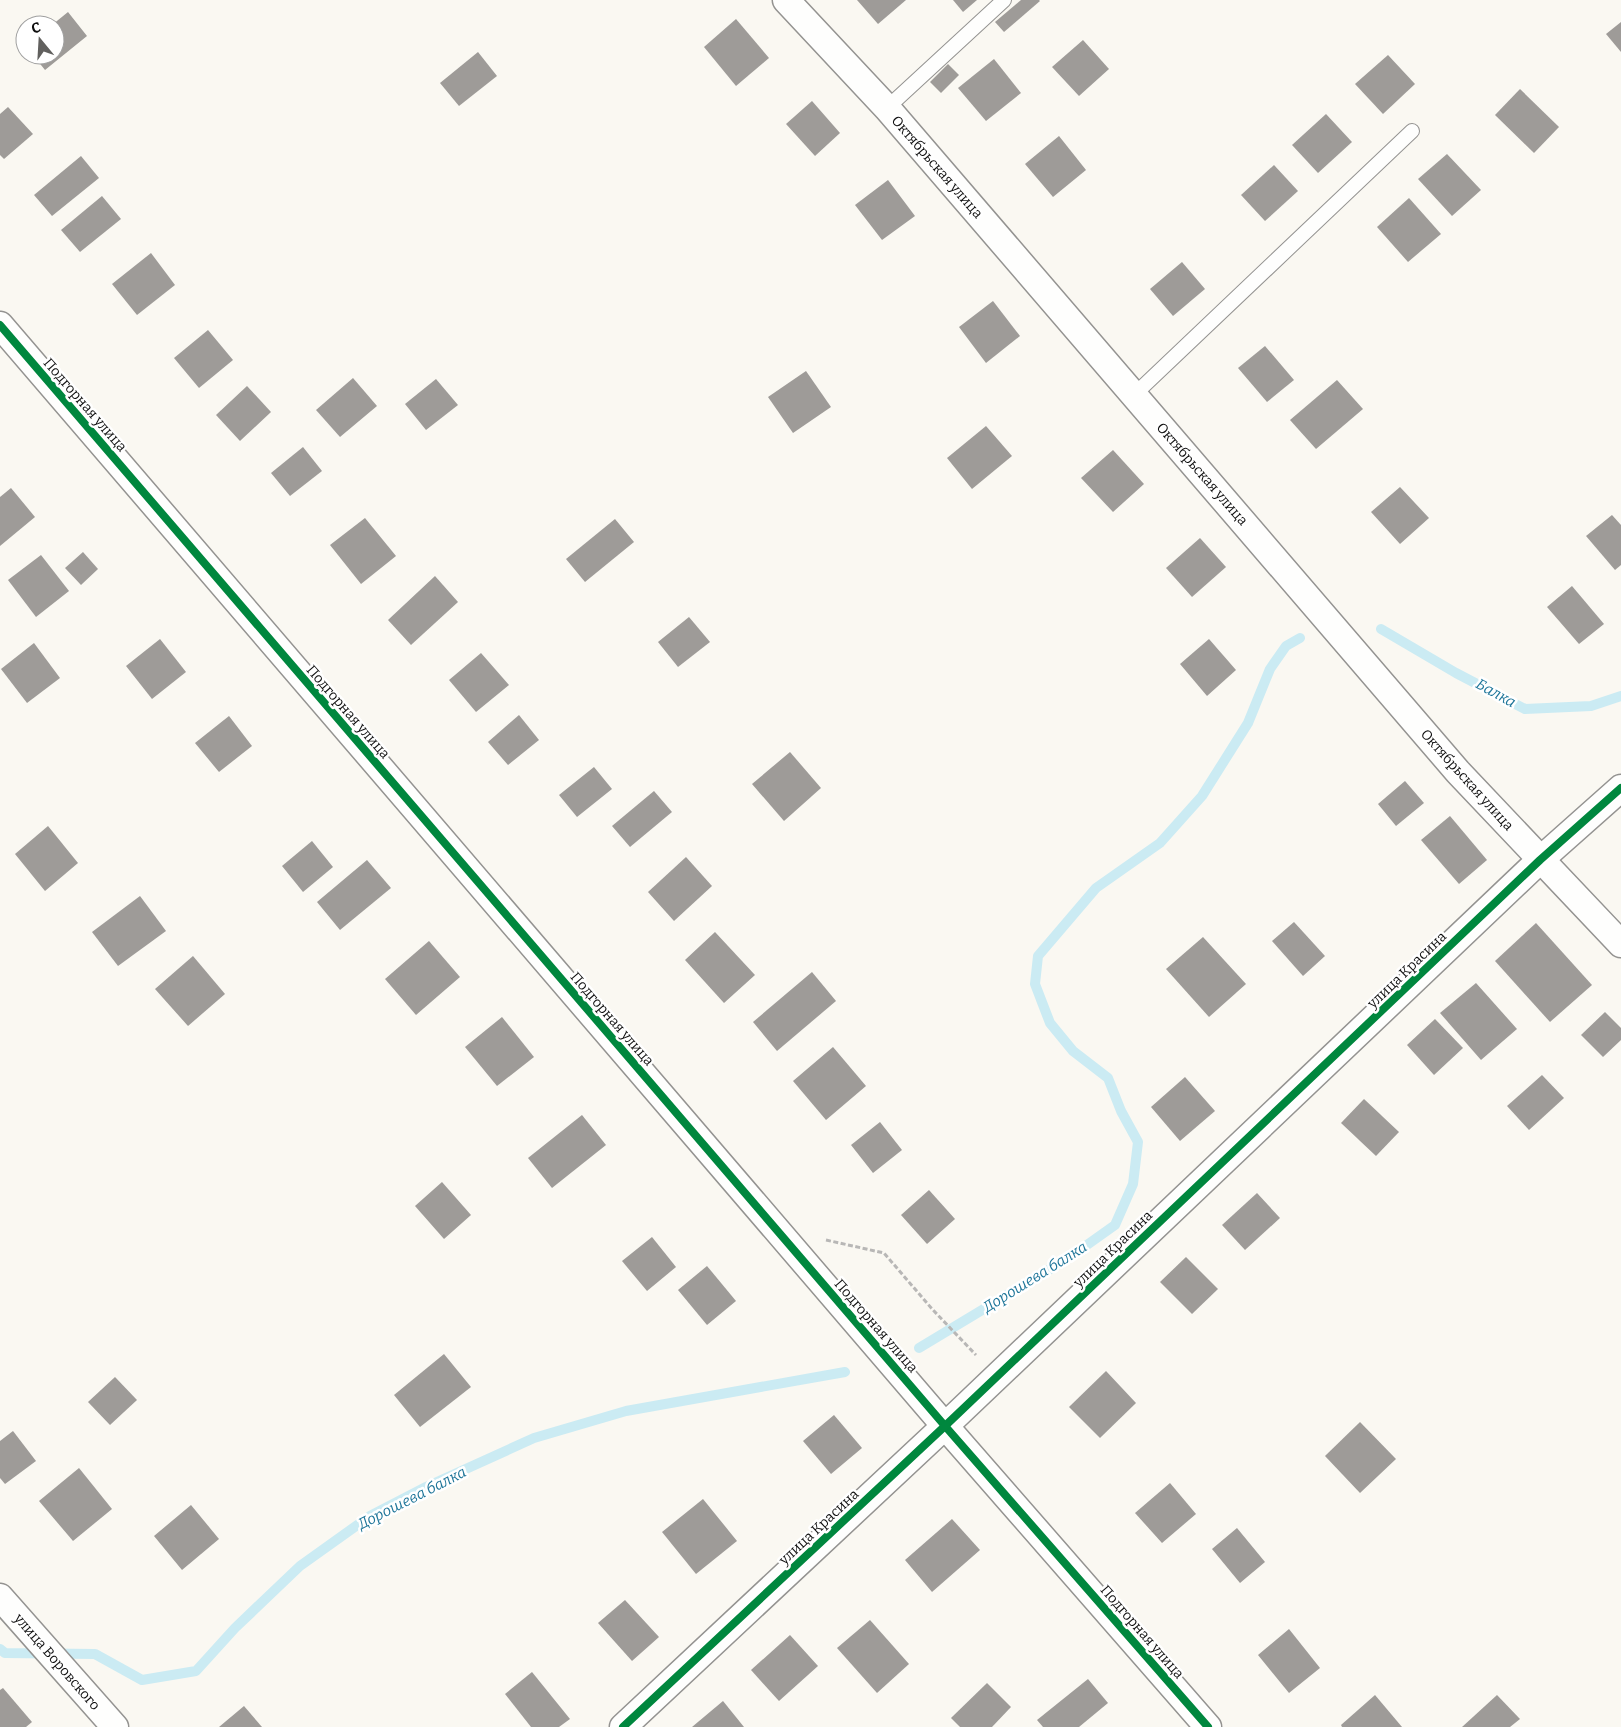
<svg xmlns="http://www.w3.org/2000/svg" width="1621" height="1727" font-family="Bitter,serif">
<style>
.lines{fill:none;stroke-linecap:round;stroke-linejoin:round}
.stream{stroke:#cbebf3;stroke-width:10}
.building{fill:#9e9b98}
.lane-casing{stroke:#949391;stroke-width:16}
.street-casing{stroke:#949391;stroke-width:29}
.path{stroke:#b8b7b6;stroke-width:3;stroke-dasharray:5 2.5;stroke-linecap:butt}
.lane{stroke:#fefefd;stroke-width:14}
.street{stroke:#fefefd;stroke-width:26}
.cycleway-casing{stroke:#fff;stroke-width:11}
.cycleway{stroke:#00873e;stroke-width:8}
.labels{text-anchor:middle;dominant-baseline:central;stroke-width:5;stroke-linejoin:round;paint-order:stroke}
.street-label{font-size:14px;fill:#0e0e0e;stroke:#fff}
.water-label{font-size:15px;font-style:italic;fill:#1e7599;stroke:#fff}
</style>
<rect width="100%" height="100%" fill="#faf8f2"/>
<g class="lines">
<g class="stream">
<polyline points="1381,629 1456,673 1525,709 1591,706 1621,696"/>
<polyline points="919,1348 1070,1257 1115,1225 1133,1184 1138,1142 1121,1111 1108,1078 1073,1051 1050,1023 1035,984 1038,956 1096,888 1160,843 1202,796 1248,723 1270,669 1286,646 1300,638"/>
<polyline points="0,1649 5,1653 95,1654 142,1680 196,1671 235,1628 300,1566 370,1516 426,1487 534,1438 626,1411 845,1372"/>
</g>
</g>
<g class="building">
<polygon points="857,0 906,0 878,24"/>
<polygon points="953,0 977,0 963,12"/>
<polygon points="1021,0 1039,0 1040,1 1004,32 995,22"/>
<polygon points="68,12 87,36 45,70 33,55 55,55 55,25 52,25"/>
<polygon points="736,19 769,58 736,86 704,47"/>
<polygon points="1621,22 1621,52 1606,34"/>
<polygon points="1083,40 1109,69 1079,96 1052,67"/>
<polygon points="478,52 497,76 459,106 440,83"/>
<polygon points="1388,55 1415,84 1383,114 1355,84"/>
<polygon points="994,59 1021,93 986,121 958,88"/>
<polygon points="948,64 959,75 941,93 930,82"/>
<polygon points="1520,89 1559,127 1534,153 1495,115"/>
<polygon points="812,101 840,133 815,156 786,124"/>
<polygon points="8,107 33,134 4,159 0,155 0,114"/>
<polygon points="1326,114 1352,142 1318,173 1292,145"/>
<polygon points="1059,136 1086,170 1053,197 1025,164"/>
<polygon points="1447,154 1481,190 1452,216 1418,179"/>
<polygon points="81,156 99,178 52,216 34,195"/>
<polygon points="1274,165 1298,191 1265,221 1241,195"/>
<polygon points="888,180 915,216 882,240 855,205"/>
<polygon points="102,196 121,219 80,252 61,230"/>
<polygon points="1409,198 1441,234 1408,262 1377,227"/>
<polygon points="151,253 175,285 137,315 112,284"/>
<polygon points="1182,262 1205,289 1173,316 1150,289"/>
<polygon points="993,301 1020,336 986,363 959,327"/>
<polygon points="208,330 233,360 199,388 174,358"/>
<polygon points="1265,346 1294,380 1267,402 1238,368"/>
<polygon points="806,371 831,407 793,433 768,397"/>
<polygon points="353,378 377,406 340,437 316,410"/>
<polygon points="436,379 458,405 426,430 405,404"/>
<polygon points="1337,380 1363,409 1316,449 1290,420"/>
<polygon points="247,386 271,412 240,441 216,415"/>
<polygon points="986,426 1012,456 972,489 947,458"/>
<polygon points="303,447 322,471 290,496 271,473"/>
<polygon points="1113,450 1144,484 1113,512 1081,478"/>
<polygon points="1400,487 1429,518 1400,544 1371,512"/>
<polygon points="11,488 35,517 0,546 0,497"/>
<polygon points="1612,515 1621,525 1621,565 1615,570 1586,536"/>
<polygon points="365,518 396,556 361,584 330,545"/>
<polygon points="615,519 634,542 585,582 566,559"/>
<polygon points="1200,538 1226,567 1192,597 1166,568"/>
<polygon points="83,552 98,569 81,585 65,568"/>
<polygon points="41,555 69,591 36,617 8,580"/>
<polygon points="435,576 458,602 411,645 388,620"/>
<polygon points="1572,586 1604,624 1579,644 1547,607"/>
<polygon points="689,617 710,642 678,667 658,642"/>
<polygon points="160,639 186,672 152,699 126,666"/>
<polygon points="1209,639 1236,670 1207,696 1180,664"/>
<polygon points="34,643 60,678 27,703 1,669"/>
<polygon points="481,653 509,685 476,712 449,680"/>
<polygon points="519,715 539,740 508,765 488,742"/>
<polygon points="229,716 252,746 219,772 195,743"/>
<polygon points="790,752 821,788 784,821 752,784"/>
<polygon points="594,767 612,789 577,817 559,795"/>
<polygon points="1405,781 1424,803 1396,826 1378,804"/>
<polygon points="654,791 672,812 630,847 612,826"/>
<polygon points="1450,816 1487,860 1459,884 1421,840"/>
<polygon points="48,826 78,863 45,891 15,854"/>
<polygon points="312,841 333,867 303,892 282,866"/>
<polygon points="686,857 712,886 674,921 648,892"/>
<polygon points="367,860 391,888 340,930 317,902"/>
<polygon points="140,896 166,931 118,966 92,932"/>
<polygon points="1294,922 1325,956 1303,976 1272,941"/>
<polygon points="1536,923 1592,985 1550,1022 1495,961"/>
<polygon points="715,932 755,975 724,1003 685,960"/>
<polygon points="1203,937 1246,984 1209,1017 1166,969"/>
<polygon points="429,941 460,977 416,1015 385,979"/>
<polygon points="193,956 225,994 188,1026 155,989"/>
<polygon points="812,972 836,1001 777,1051 753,1022"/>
<polygon points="1476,983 1517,1029 1481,1060 1440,1013"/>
<polygon points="1605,1012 1621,1028 1621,1040 1603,1057 1581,1035"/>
<polygon points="502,1017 534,1057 497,1086 465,1047"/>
<polygon points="1435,1019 1463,1048 1434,1075 1407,1045"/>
<polygon points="833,1047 866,1086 826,1120 793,1081"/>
<polygon points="1542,1075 1564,1098 1529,1130 1507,1106"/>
<polygon points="1185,1077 1215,1111 1180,1141 1151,1107"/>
<polygon points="1364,1099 1399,1132 1376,1156 1341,1123"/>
<polygon points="582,1115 606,1145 552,1188 528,1158"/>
<polygon points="880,1122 902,1150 873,1173 851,1145"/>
<polygon points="442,1182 471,1215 444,1239 415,1206"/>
<polygon points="929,1190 955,1219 927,1244 901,1215"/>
<polygon points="1257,1193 1280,1218 1245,1250 1222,1225"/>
<polygon points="652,1237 676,1267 647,1291 622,1261"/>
<polygon points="1186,1257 1218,1289 1192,1314 1160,1282"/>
<polygon points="707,1266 736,1301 707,1325 678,1290"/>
<polygon points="444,1354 471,1387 420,1427 394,1395"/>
<polygon points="1106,1371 1136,1403 1100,1438 1069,1407"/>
<polygon points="115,1377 137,1400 110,1425 88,1402"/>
<polygon points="834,1415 862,1448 831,1474 803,1441"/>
<polygon points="1360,1422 1396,1459 1360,1493 1325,1456"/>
<polygon points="13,1431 36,1461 5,1484 0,1478 0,1441"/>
<polygon points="79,1468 112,1509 73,1541 39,1501"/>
<polygon points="1170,1483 1196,1514 1162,1543 1135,1513"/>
<polygon points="703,1499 737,1541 696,1574 662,1532"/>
<polygon points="191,1505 219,1539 182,1570 154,1536"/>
<polygon points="952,1519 980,1550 932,1592 905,1560"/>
<polygon points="1237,1528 1265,1562 1240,1583 1212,1549"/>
<polygon points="625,1600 659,1637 632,1661 598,1623"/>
<polygon points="870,1620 909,1664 877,1693 837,1648"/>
<polygon points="1289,1629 1320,1668 1289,1693 1258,1655"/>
<polygon points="790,1635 818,1666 779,1701 751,1670"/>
<polygon points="532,1672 570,1719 559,1727 531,1727 505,1694"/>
<polygon points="1088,1679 1108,1703 1079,1727 1043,1727 1037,1720"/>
<polygon points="987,1683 1011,1707 992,1727 960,1727 951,1718"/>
<polygon points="3,1688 32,1722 26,1727 0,1727 0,1690"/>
<polygon points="1375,1695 1402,1727 1342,1727 1341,1725"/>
<polygon points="1497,1695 1520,1719 1510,1727 1462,1727"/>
<polygon points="723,1701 744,1727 692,1727"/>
<polygon points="244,1706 262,1727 219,1727"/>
</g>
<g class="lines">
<g class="lane-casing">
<g id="lane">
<polyline points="887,108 1004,0"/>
<polyline points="1134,395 1412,131"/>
</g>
</g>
<g class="street-casing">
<g id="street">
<polyline points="786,0 887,108 1458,772 1621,944"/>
<polyline points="0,325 945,1426 1208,1727"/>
<polyline points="0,1597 115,1727"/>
<polyline points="623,1727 945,1426 1540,860 1621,788"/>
</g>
</g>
<polyline class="path" points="826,1240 884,1253 933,1310 976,1355"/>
<use href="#lane" class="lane"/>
<use href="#street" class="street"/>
<g class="cycleway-casing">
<g id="cycleway">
<polyline points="0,325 945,1426 1208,1727"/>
<polyline points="623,1727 945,1426 1540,860 1621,788"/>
</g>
</g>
<use href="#cycleway" class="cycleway"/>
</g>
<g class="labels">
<g class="street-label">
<text transform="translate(937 167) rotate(49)">Октябрьская улица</text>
<text transform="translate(85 405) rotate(49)">Подгорная улица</text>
<text transform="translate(1202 474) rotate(49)">Октябрьская улица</text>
<text transform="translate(348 712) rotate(49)">Подгорная улица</text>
<text transform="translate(1467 780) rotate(48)">Октябрьская улица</text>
<text transform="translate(1407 970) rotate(-44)">улица Красина</text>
<text transform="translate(612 1019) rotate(49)">Подгорная улица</text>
<text transform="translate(1113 1249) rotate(-44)">улица Красина</text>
<text transform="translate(876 1326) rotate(49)">Подгорная улица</text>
<text transform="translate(819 1527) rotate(-43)">улица Красина</text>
<text transform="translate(1142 1632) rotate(49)">Подгорная улица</text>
<text transform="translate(57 1662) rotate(49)">улица Воровского</text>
</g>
<g class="water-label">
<text transform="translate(1496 693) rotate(29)">Балка</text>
<text transform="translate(1035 1277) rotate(-32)">Дорошева балка</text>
<text transform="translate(412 1498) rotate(-27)">Дорошева балка</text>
</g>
</g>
<g transform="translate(40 40) rotate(342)"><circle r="24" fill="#ffffff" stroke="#9f9f9f"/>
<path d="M0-4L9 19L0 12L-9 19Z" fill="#61605e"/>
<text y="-8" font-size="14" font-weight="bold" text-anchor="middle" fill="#0e0e0e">С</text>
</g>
</svg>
